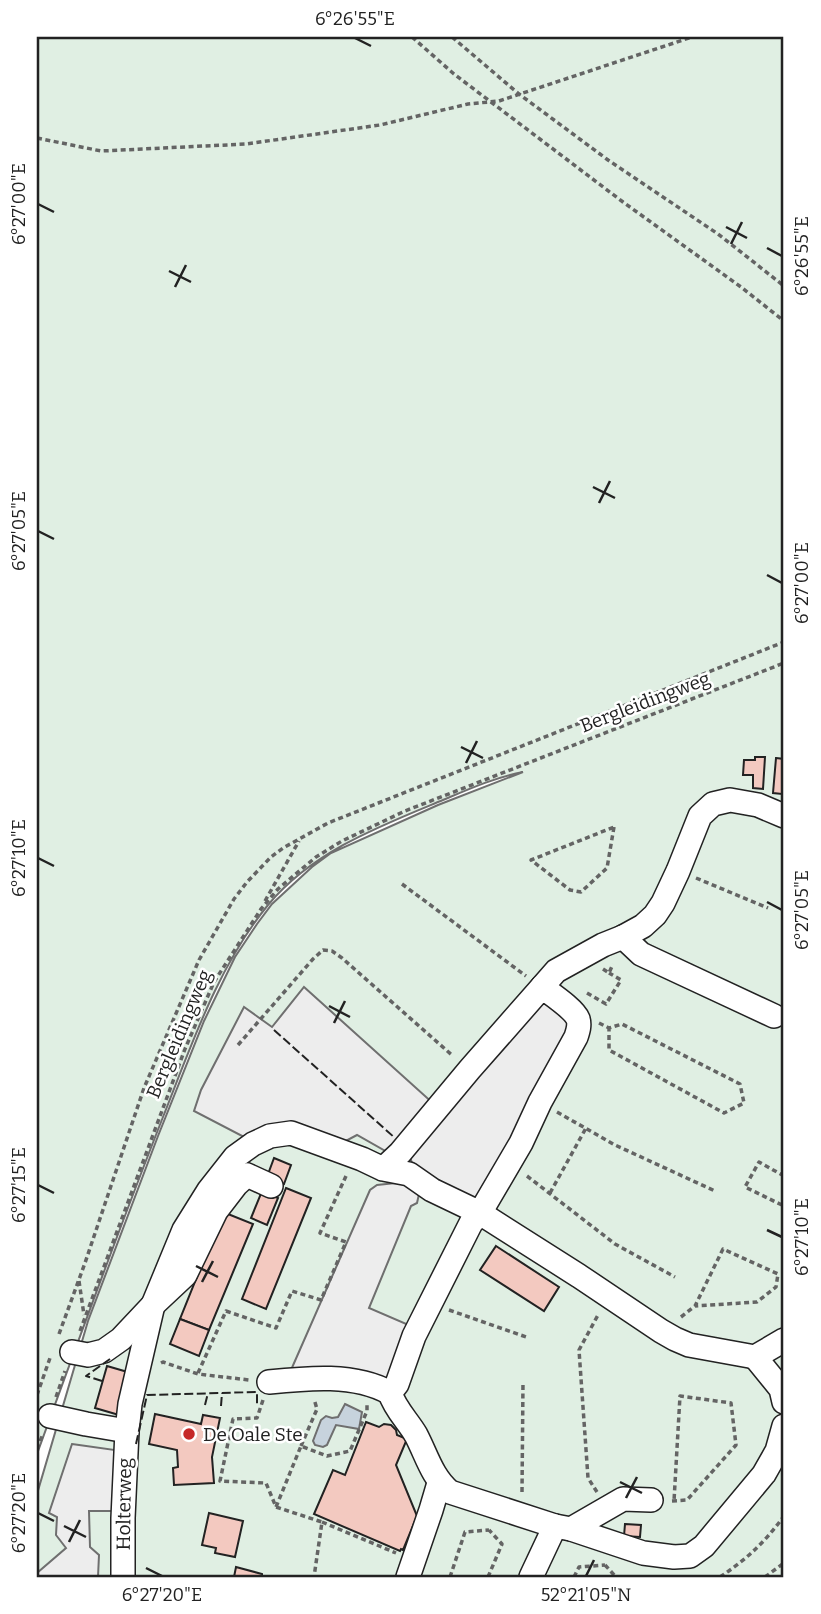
<svg xmlns="http://www.w3.org/2000/svg" width="821" height="1614" font-family="Bitter,serif">
<style>
.green{fill:#e0efe3;stroke:#6f6f6f;stroke-width:2}
.parking{fill:#ededed;stroke:#6f6f6f;stroke-width:2}
.water{fill:#c7d3dd;stroke:#6f6f6f;stroke-width:2}
.building{fill:#f3c9c0;stroke:#222;stroke-width:2}
.lines{fill:none;stroke-linecap:round;stroke-linejoin:round}
.minor-casing{stroke:#222;stroke-width:26}
.path{stroke:#646464;stroke-width:3.5;stroke-dasharray:5 3.5;stroke-linecap:butt}
.minor{stroke:#fff;stroke-width:23}
.fence{stroke:#222;stroke-width:2;stroke-dasharray:9 3.5;stroke-linecap:butt}
.ticks{fill:none;stroke:#222;stroke-width:2.5}
.poi-dot{fill:#c62828;stroke:#fff;stroke-width:2.5}
.labels{text-anchor:middle;dominant-baseline:central;stroke-width:5;stroke-linejoin:round;paint-order:stroke}
.street-label{font-size:19px;fill:#222;stroke:#fff}
.poi-label{font-size:19px;fill:#222;stroke:#fff;text-anchor:start}
.neatline{fill:none;stroke:#222;stroke-width:2.5}
.ticks-label{font-size:18px;text-anchor:middle;fill:#222}
</style>
<rect width="100%" height="100%" fill="#fff"/>
<path class="green" d="M37 37H784V1577H37V1494L88 1321 158 1136 204 1021 235 957 257 924 272 904 312 867 331 853 438 805 523 772C496 777 469 789 443 800 380 826 313 851 268 905 218 966 192 1044 163 1117 119 1229 78 1341 37 1454Z"/>
<g class="parking">
<polygon points="304,987 435,1105 389,1153 357,1135 342,1143 244,1137 194,1111 201,1090 244,1007 272,1027"/>
<polygon points="539,1001 547,1002 572,1024 480,1207 412,1163 408,1151"/>
<polygon points="396,1183 410,1184 419,1194 417,1203 411,1206 369,1308 411,1326 391,1376 386,1379 291,1370 370,1190 377,1185"/>
<polygon points="72,1444 115,1450 113,1511 89,1511 90,1547 99,1555 98,1577 37,1577 37,1573 66,1548 56,1535 57,1517 49,1513"/>
</g>
<polygon class="water" points="345,1404 362,1412 359,1429 336,1425 327,1445 323,1447 315,1445 313,1441 321,1420 326,1416 332,1418 338,1417"/>
<g class="building">
<polygon points="755,757 765,757 763,789 753,788 753,775 743,775 744,760 755,760"/>
<polygon points="776,758 784,759 782,794 773,793"/>
<polygon points="274,1158 291,1165 284,1184 267,1177"/>
<polygon points="286,1188 311,1198 266,1309 242,1299"/>
<polygon points="262,1191 278,1198 267,1225 251,1218"/>
<polygon points="223,1212 253,1224 209,1330 180,1319"/>
<polygon points="496,1246 559,1287 544,1311 480,1270"/>
<polygon points="180,1319 209,1330 199,1356 170,1344"/>
<polygon points="107,1366 131,1373 119,1415 95,1408"/>
<polygon points="155,1414 201,1424 203,1415 220,1418 212,1457 214,1483 174,1485 173,1468 178,1467 177,1450 149,1444"/>
<polygon points="366,1422 379,1427 384,1424 391,1425 396,1430 397,1435 407,1439 396,1465 417,1516 403,1550 401,1549 400,1551 314,1514 333,1470 345,1475"/>
<polygon points="209,1513 243,1521 235,1557 215,1553 216,1548 202,1545"/>
<polygon points="625,1524 641,1525 640,1537 624,1536"/>
<polygon points="236,1567 262,1574 262,1577 234,1577"/>
</g>
<g class="lines">
<g class="minor-casing">
<g id="minor">
<polyline points="623,937 641,954 774,1016"/>
<polyline points="542,987 556,971 603,945 623,937 643,926 655,915 663,903 678,871 700,816 713,804 730,800 758,805 784,816"/>
<polyline points="72,1352 88,1355 104,1351 121,1339 153,1305 185,1275 216,1211 236,1185 247,1175 271,1186"/>
<polyline points="755,1357 781,1389 784,1402"/>
<path d="M269 1382C307 1378 355 1373 390 1393"/>
<polyline points="50,1416 86,1424 127,1431"/>
<path d="M651 1500 623 1499 571 1529 555 1526 450 1492C432 1477 427 1456 416 1435 408 1421 395 1409 390 1393L397 1384 414 1336 471 1223 480 1213 579 1276 661 1331 675 1339 689 1345 755 1357 784 1340"/>
<polyline points="571,1529 643,1553 674,1557 690,1556 704,1546 764,1474 777,1451 784,1426"/>
<path d="M123 1577V1518L127 1431 130 1404 153 1305 184 1230 209 1190 235 1157 253 1144 270 1136 291 1133 362 1159 383 1169 409 1174 432 1190 480 1213 521 1143 540 1102 576 1037C578 1031 580 1025 578 1019 574 1009 551 994 542 987L470 1069 400 1153 383 1169"/>
<polyline points="408,1577 431,1510 439,1483"/>
<polyline points="531,1577 555,1526"/>
</g>
</g>
<g class="path">
<polyline points="412,37 454,74 623,202 741,287 784,321"/>
<polyline points="452,37 519,94 608,160 718,234 784,286"/>
<polyline points="37,138 101,151 246,144 380,125 468,104 499,101 692,37"/>
<polygon points="614,827 607,868 581,892 570,890 531,860"/>
<polyline points="696,878 768,908"/>
<polyline points="402,884 526,976"/>
<polyline points="265,901 299,841"/>
<polyline points="603,969 609,973 613,964"/>
<polyline points="587,993 606,1004 621,980 609,973"/>
<polyline points="599,1023 609,1028 622,1024 740,1084 744,1103 724,1113 609,1050 609,1028"/>
<polyline points="238,1045 313,959 323,950 332,951 342,958 453,1056"/>
<polyline points="784,1103 784,1104"/>
<polyline points="557,1112 615,1145 715,1191"/>
<polyline points="527,1176 615,1244 675,1277"/>
<polyline points="784,1176 759,1162 745,1187 784,1206"/>
<polyline points="550,1193 586,1128"/>
<polyline points="79,1281 84,1315"/>
<polyline points="449,1310 529,1338"/>
<polyline points="681,1317 695,1306 723,1249 778,1274 776,1287 757,1302 695,1306"/>
<polyline points="80,1331 185,1049 214,982 261,909 278,889 316,857 342,841 405,811 784,663"/>
<polyline points="59,1334 85,1263 144,1088 199,960 234,899 247,882 271,857 283,848 328,823 784,642"/>
<polyline points="161,1363 163,1362 198,1374 249,1380"/>
<polyline points="198,1373 226,1311 276,1328 292,1291 321,1300 346,1242 320,1233 346,1176"/>
<polyline points="37,1395 50,1358"/>
<polyline points="56,1397 65,1371"/>
<polyline points="263,1400 257,1418 233,1419 220,1481 266,1483 276,1507 322,1522 314,1577"/>
<polyline points="301,1446 317,1409 314,1399"/>
<polyline points="37,1449 43,1434"/>
<polyline points="522,1492 523,1382"/>
<polyline points="597,1492 588,1478 579,1350 598,1315"/>
<polyline points="672,1501 687,1500 736,1445 731,1403 680,1396 674,1501"/>
<polyline points="276,1507 301,1446 327,1456 350,1451 367,1411 367,1405"/>
<polyline points="322,1522 396,1553"/>
<polyline points="605,1565 616,1577"/>
<polyline points="450,1577 465,1532 489,1530"/>
<polyline points="488,1577 502,1544 489,1530"/>
<polyline points="574,1577 579,1567 605,1565"/>
<path d="M720 1577C747 1559 765 1542 784 1516"/>
<polyline points="765,1577 784,1563"/>
</g>
<use href="#minor" class="minor"/>
<g class="fence">
<polyline points="274,1030 395,1138"/>
<polyline points="102,1381 86,1376 110,1359"/>
<polyline points="205,1405 208,1393"/>
<polyline points="221,1406 222,1393"/>
<polyline points="136,1444 147,1395 257,1392 257,1406"/>
</g>
</g>
<path class="ticks" d="M355 38 371 46M38 204 54 212M726 227 747 238M731 244 742 222M767 248 782 256M169 271 191 282M175 287 186 265M593 487 615 498M599 503 610 481M38 531 54 539M767 575 782 583M461 747 483 758M466 763 477 741M38 858 54 866M767 902 782 910M329 1006 350 1017M334 1023 345 1001M38 1185 54 1193M767 1230 782 1237M196 1266 218 1277M202 1282 213 1261M620 1482 642 1493M626 1498 637 1477M38 1513 54 1521M64 1526 86 1537M69 1542 80 1520M146 1568 162 1576M586 1576 594 1560"/>
<circle class="poi-dot" cx="189" cy="1434" r="7"/>
<g class="labels">
<g class="street-label">
<text transform="translate(645 702) rotate(-21)">Bergleidingweg</text>
<text transform="translate(179 1034) rotate(-67)">Bergleidingweg</text>
<text transform="translate(124 1504) rotate(-89)">Holterweg</text>
</g>
<g class="poi-label">
<text x="203" y="1434">De Oale Ste</text>
</g>
</g>
<rect width="821" height="1614" fill="none" stroke="#ffffff" stroke-width="77"/>
<rect x="38" y="38" width="744" height="1538" class="neatline"/>
<g class="ticks-label">
<text x="355" y="25">6°26'55"E</text>
<text transform="translate(19 204) rotate(-90)" y="6">6°27'00"E</text>
<text transform="translate(802 256) rotate(-90)" y="6">6°26'55"E</text>
<text transform="translate(19 531) rotate(-90)" y="6">6°27'05"E</text>
<text transform="translate(802 583) rotate(-90)" y="6">6°27'00"E</text>
<text transform="translate(19 858) rotate(-90)" y="6">6°27'10"E</text>
<text transform="translate(802 910) rotate(-90)" y="6">6°27'05"E</text>
<text transform="translate(19 1185) rotate(-90)" y="6">6°27'15"E</text>
<text transform="translate(802 1237) rotate(-90)" y="6">6°27'10"E</text>
<text transform="translate(19 1513) rotate(-90)" y="6">6°27'20"E</text>
<text x="162" y="1601">6°27'20"E</text>
<text x="586" y="1601">52°21'05"N</text>
</g>
</svg>
